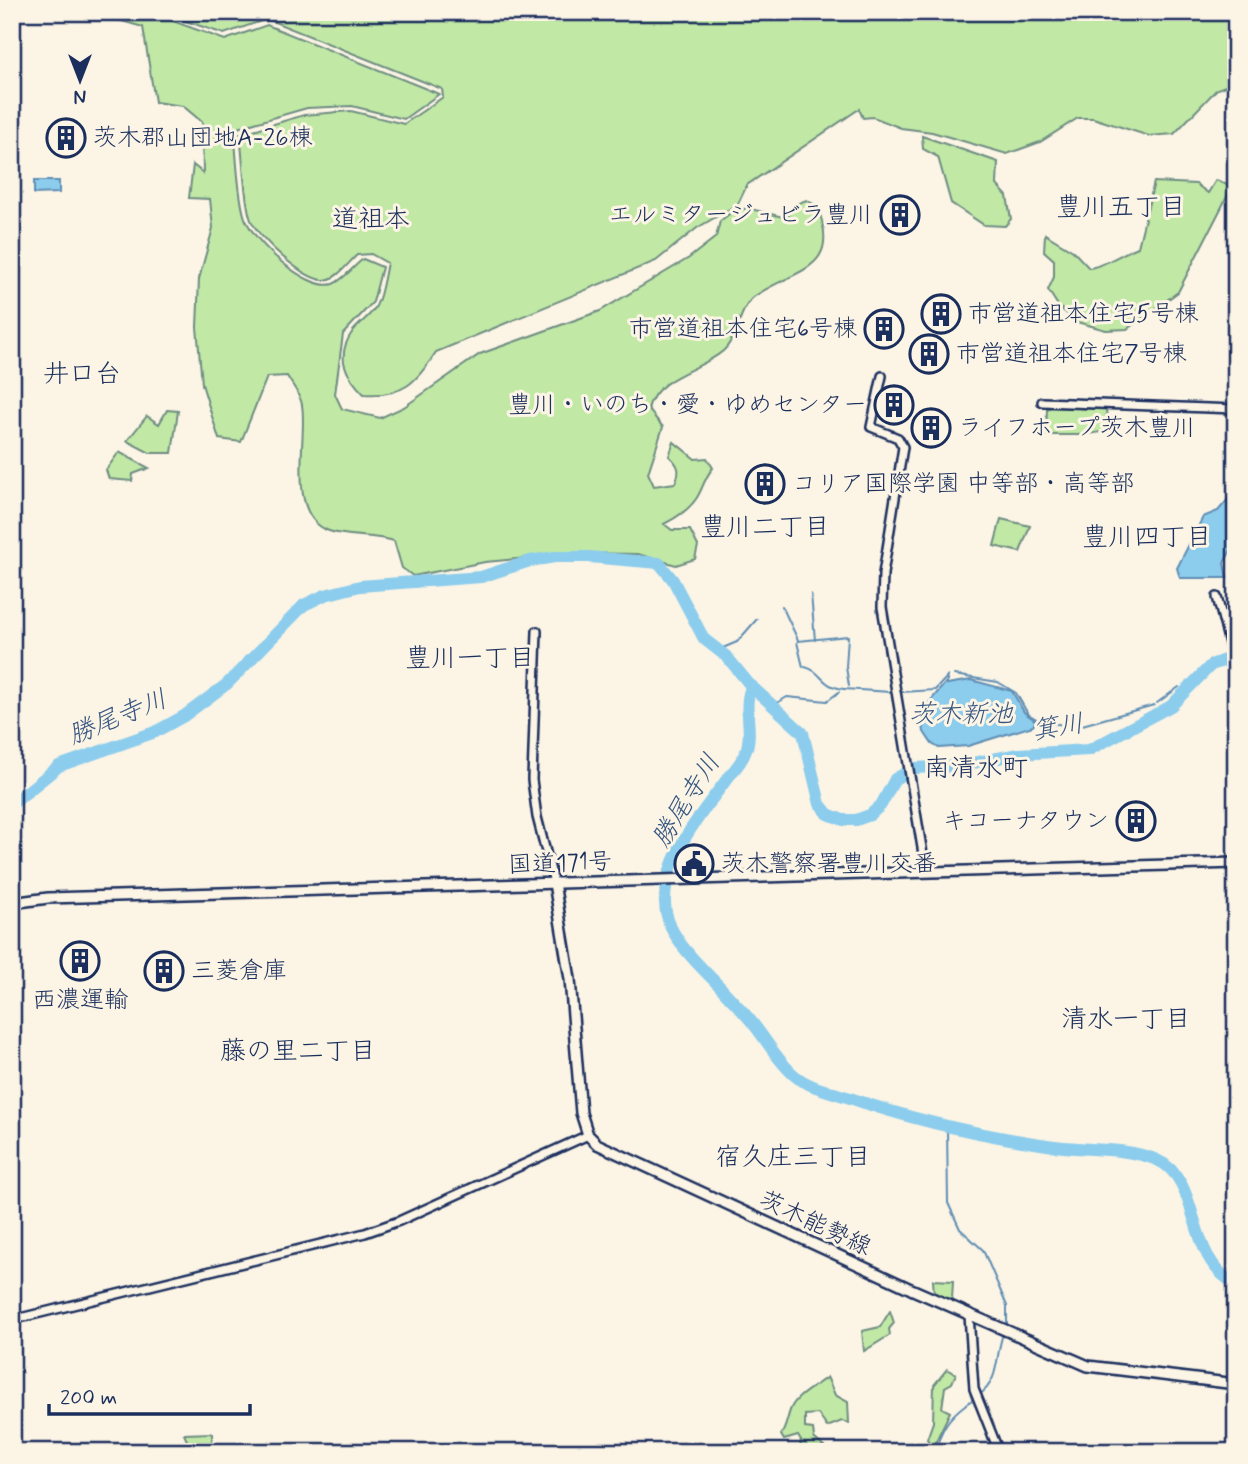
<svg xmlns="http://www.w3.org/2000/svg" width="1248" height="1464" font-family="Mynerve,'Klee One',sans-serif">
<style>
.green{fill:#c1e9a5;stroke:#6e8c82;stroke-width:2}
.water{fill:#8ccced;stroke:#5f8db4;stroke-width:2}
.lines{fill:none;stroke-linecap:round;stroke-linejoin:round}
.stream{stroke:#5f8db4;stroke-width:2}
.river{stroke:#8ccced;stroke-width:12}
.tertiary-casing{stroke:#1b2f5e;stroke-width:12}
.primary-casing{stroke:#1b2f5e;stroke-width:14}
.trunk-casing{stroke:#1b2f5e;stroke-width:14}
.tertiary{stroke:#fcf5e5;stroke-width:7}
.primary{stroke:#fcf5e5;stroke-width:9}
.trunk{stroke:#fcf5e5;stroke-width:9}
.labels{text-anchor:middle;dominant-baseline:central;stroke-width:6;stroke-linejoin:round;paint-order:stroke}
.poi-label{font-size:24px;fill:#1b2f5e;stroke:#fcf5e5;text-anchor:start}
.street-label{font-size:24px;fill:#1b2f5e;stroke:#fcf5e5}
.neighbourhood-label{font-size:26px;fill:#1b2f5e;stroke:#fcf5e5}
.water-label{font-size:26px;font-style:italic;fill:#375682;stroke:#fcf5e5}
</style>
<rect width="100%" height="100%" fill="#fcf5e5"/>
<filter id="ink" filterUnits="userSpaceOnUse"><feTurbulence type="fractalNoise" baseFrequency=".0143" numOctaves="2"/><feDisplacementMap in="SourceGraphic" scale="14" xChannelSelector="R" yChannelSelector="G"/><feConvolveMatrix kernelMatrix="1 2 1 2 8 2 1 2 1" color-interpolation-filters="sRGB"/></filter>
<g filter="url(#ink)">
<g class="green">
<path d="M90 12H148L225 40 267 25 439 94 404 119 352 106 307 108 234 129C237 157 237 188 244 215 250 239 307 292 333 284 343 280 354 266 363 259L382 267 373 302 343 334 335 394 342 409 380 418 404 407 480 354 600 311 689 258 716 237 720 221 732 212 747 208 787 218 794 205 806 200 817 206C843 271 796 268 755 296 739 307 738 338 723 351 700 371 656 376 648 409L663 427 648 473 654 486 675 483C681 471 679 465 669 456L674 442 695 459 707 458 713 468C704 478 703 489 696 499 688 511 676 518 664 524L672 530H690L698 546 695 559 676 565 638 554 581 553 485 562 413 576 402 568 394 541C374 535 346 537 329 531 285 515 308 439 302 405 301 395 292 385 287 376L267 377 241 442 219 439 202 384 197 327 199 279 213 228 210 199 189 198 193 165 203 173 202 122 183 106 155 102 143 27Z"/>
<path d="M159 12H1236V82L1217 89 1174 134 1149 136 1093 118H1078L1040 142 1007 154 932 132 901 128 873 117 863 118 859 109 747 185 738 204 697 228 656 261 436 352C416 383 403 397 364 394 345 375 335 356 353 331 360 322 371 316 376 306 382 295 384 276 387 263L371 254 357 255C348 263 337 280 324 280 304 280 258 238 251 220 244 202 243 156 240 134L304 115 351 111 404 124 443 97 442 89 267 19 224 34Z"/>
<polygon points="922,136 998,162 997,185 1007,196 1011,219 1005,226 984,225 951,203 938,157 923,149"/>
<path d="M1216 180 1232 187 1178 292 1127 329 1106 330 1077 322 1059 307 1048 290 1054 277V260L1044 251 1045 234 1073 251 1089 268C1102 267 1122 253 1138 247L1154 182 1196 184 1208 193Z"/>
<polygon points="1051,407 1106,409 1108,431 1082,435 1046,435 1047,409"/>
<polygon points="167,410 178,411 172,453 150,453 127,441 147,416 159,424"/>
<polygon points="119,452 149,468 133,474 132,481 109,479 106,470"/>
<polygon points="1001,519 1030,526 1020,552 994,546"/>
<polygon points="933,1280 953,1281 952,1300 934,1295"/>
<polygon points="890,1311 894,1323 889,1329 890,1335 864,1351 862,1331 880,1327"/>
<polygon points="947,1369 956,1374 952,1383 945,1387 942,1408 950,1412 933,1447 927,1439 933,1422 934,1385"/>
<path d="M827 1377 835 1395 848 1402 849 1423 842 1421 827 1427 818 1414 805 1415V1428L813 1429 814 1438 824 1447 789 1452 800 1448 801 1441 798 1436 784 1440 781 1435C787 1426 787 1417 791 1408 797 1395 816 1386 827 1377Z"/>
<polygon points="212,1433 212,1452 179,1452 188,1443 184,1434"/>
</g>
<g class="water">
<polygon points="34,181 59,181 59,193 34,194"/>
<polygon points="1236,490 1236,541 1224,563 1227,578 1180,578 1177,568 1203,517 1218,511"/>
<polygon points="971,680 1012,691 1024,712 1036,721 1033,726 968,746 939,748 932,744 924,732 921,712 947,681 947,684"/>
</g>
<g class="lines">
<g class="stream">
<polyline points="811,594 815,640"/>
<polyline points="782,606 798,640"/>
<polyline points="798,641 848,636 846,667 849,686"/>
<polyline points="797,642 803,667"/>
<polyline points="718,650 737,642 757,619"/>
<path d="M805 667C824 672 819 686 844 689"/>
<polyline points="954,675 998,682 1016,693 1028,714 1040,721 1075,727 1154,705"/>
<polyline points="1185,686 1188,688"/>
<polyline points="844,689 891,692"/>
<polyline points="901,692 935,690 948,676"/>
<polyline points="1157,703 1179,687"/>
<polyline points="774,705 787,697 827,701 839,692"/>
<polyline points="947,1127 948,1203 960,1229 983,1250 1007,1306 1007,1326"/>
<path d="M979 1395C1000 1381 995 1356 1003 1334"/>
<polyline points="12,1450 19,1452"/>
<path d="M936 1452C940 1426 953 1412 975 1398"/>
</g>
<g class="river">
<path d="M752 686C741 706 755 731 745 753 741 764 731 773 724 783 699 817 666 855 665 899 663 936 700 965 723 990 732 1000 742 1010 751 1021 766 1039 776 1059 794 1075 808 1087 829 1091 847 1097 912 1120 979 1135 1047 1145 1083 1151 1123 1146 1157 1160 1203 1180 1184 1258 1236 1284"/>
<polyline points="12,804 59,766 155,732 184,716 227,684 304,605 325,595 360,586 481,577 530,561 555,557 589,557 659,563 673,580 704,639 727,657 750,685 803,733 820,804 828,814 843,820 856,820 870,815 881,805 895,779 914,768 958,766 1018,754 1089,750 1171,706 1211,665 1236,656"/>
</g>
<g class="tertiary-casing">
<g id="tertiary">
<polyline points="882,376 871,427 898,438 903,447 883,574 882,607 926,872"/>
<polyline points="1042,402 1236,409"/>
<polyline points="1217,597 1236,670"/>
<polyline points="537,631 532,780 537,817 554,883"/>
<polyline points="969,1315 974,1389 999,1452"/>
<polyline points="12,1320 365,1233 399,1221 588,1135"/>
</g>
</g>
<g class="primary-casing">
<polyline id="primary" points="554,883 570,979 581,1113 588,1135 597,1144 911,1289 1088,1366 1236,1384"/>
</g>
<g class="trunk-casing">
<polyline id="trunk" points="12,903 48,898 1236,863"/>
</g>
<use href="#tertiary" class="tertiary"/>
<use href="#primary" class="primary"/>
<use href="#trunk" class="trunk"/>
</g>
</g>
<defs>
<g id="building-ring" transform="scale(2.0125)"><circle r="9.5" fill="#fcf5e5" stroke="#1b2f5e" stroke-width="1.5"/><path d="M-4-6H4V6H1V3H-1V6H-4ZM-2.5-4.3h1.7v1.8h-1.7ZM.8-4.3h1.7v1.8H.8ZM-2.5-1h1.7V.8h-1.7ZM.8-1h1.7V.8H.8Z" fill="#1b2f5e"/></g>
<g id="civic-ring" transform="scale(2.0125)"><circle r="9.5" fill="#fcf5e5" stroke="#1b2f5e" stroke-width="1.5"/><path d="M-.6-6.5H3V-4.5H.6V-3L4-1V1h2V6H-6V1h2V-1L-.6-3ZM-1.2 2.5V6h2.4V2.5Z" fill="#1b2f5e"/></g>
</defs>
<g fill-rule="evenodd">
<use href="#building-ring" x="66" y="138"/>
<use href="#building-ring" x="900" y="215"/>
<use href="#building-ring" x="941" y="314"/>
<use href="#building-ring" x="884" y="329"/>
<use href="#building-ring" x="929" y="354"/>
<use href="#building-ring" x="894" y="405"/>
<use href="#building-ring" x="931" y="428"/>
<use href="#building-ring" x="765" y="484"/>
<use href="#building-ring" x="1136" y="821"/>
<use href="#civic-ring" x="694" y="864"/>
<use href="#building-ring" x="80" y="961"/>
<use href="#building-ring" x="164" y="971"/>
</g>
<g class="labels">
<g class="poi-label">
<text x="93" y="138">茨木郡山団地A-26棟</text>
<text x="873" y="215" text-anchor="end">エルミタージュビラ豊川</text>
<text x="968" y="314">市営道祖本住宅5号棟</text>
<text x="857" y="329" text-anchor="end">市営道祖本住宅6号棟</text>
<text x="956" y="354">市営道祖本住宅7号棟</text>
<text x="867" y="405" text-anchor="end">豊川・いのち・愛・ゆめセンター</text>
<text x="958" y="428">ライフホープ茨木豊川</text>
<text x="792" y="484">コリア国際学園 中等部・高等部</text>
<text x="1109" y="821" text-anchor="end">キコーナタウン</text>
<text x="721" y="864">茨木警察署豊川交番</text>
<text x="191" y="971">三菱倉庫</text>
<text x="80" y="1000" text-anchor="middle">西濃運輸</text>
</g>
<g class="street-label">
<text transform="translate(560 864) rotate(-2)">国道171号</text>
<text transform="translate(815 1224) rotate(25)">茨木能勢線</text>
</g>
<g class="neighbourhood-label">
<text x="1121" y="208">豊川五丁目</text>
<text x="371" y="220">道祖本</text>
<text x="82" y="375">井口台</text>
<text x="765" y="528">豊川二丁目</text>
<text x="1147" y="538">豊川四丁目</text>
<text x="470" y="659">豊川一丁目</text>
<text x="976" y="769">南清水町</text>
<text x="1126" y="1020">清水一丁目</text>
<text x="298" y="1052">藤の里二丁目</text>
<text x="793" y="1158">宿久庄三丁目</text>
</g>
<g class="water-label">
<text x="961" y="715">茨木新池</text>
<text transform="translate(118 718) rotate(-22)">勝尾寺川</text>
<text transform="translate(1058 728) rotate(-9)">箕川</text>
<text transform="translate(687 801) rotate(-58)">勝尾寺川</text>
</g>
</g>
<rect width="1248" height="1464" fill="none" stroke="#fcf5e5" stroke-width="42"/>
<rect x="21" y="21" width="1206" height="1422" fill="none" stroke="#1b2f5e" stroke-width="2.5" filter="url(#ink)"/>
<g transform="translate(80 80) rotate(180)" stroke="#fcf5e5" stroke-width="5" paint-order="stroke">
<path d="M0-5L12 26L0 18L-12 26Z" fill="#1b2f5e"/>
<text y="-10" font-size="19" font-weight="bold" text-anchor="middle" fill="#1b2f5e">N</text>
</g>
<path d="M49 1404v10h201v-10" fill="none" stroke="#1b2f5e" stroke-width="3.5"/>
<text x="60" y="1404" font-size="21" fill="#1b2f5e" stroke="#fcf5e5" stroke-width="5" paint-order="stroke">200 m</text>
</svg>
